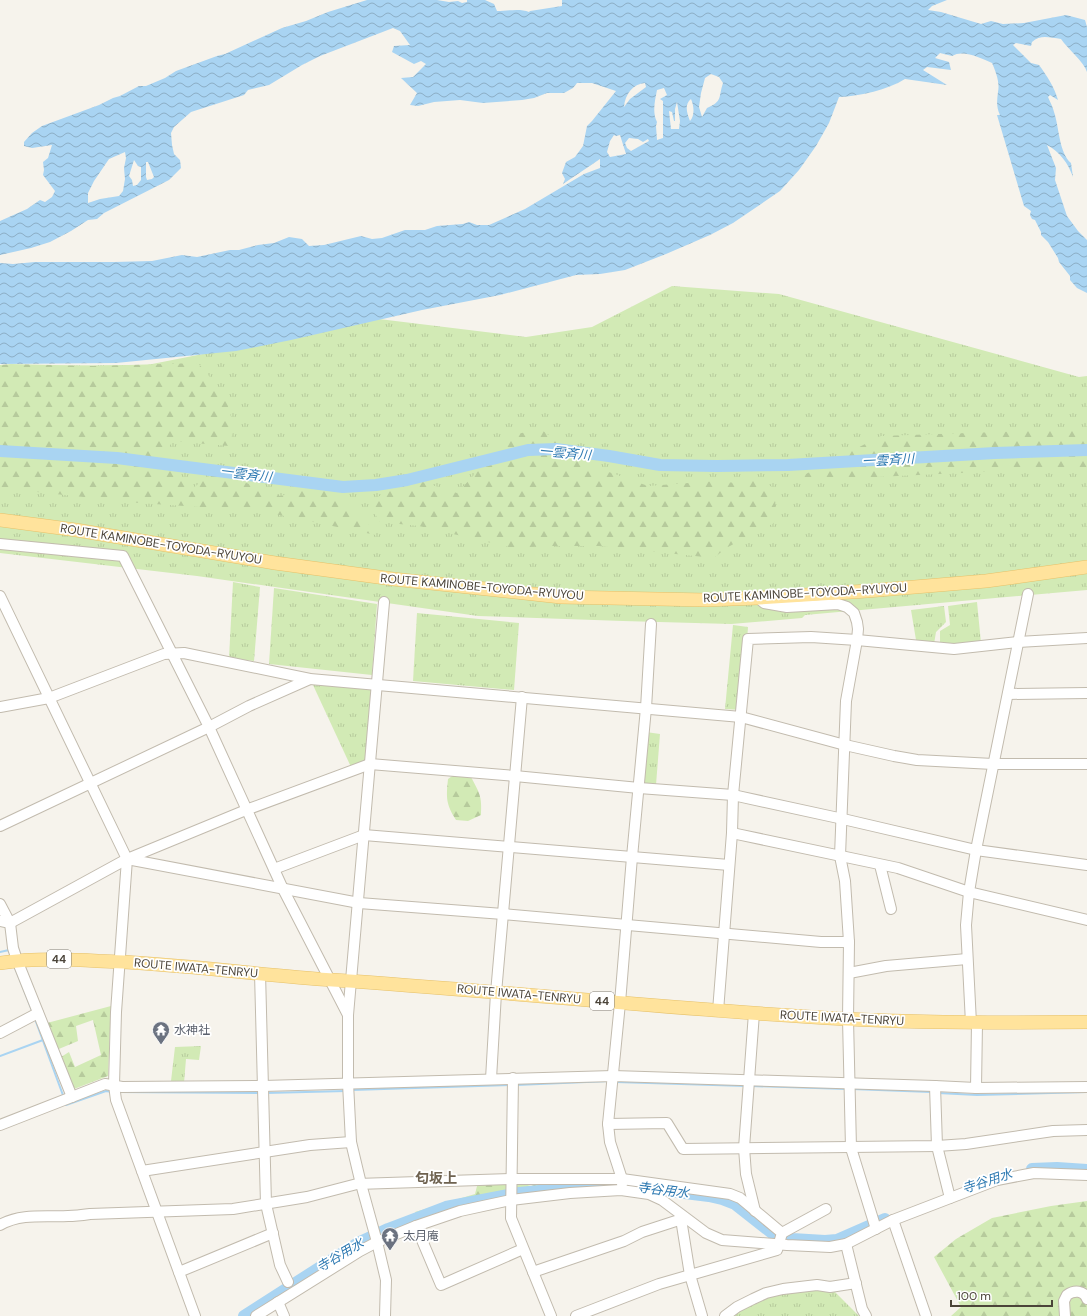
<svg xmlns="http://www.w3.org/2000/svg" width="1087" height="1316" font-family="'DM Sans','Noto Sans JP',sans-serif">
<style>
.grass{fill:url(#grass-tufts)}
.forest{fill:url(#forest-firs)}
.water{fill:url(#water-waves);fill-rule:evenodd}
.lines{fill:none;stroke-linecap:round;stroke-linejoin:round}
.stream{stroke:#a9d4f2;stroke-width:2}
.river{stroke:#a9d4f2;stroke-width:12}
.minor-casing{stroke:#c2bbae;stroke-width:12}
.major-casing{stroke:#e6c16a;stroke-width:14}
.minor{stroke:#fff;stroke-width:10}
.major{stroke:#ffe39c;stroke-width:13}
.labels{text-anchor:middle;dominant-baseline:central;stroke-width:3.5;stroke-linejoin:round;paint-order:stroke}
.shield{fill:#fff;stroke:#817c74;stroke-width:1}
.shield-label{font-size:11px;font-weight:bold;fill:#4b4439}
.street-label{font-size:12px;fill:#4b4439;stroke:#fff}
.worship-label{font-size:12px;fill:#5b616d;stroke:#fff;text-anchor:start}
.water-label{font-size:13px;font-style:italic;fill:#2e7ab2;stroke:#fff}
.quarter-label{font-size:14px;font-weight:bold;fill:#6e6250;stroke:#fff}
</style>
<defs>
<pattern id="grass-tufts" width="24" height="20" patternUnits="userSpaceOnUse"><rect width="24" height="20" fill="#d2eab5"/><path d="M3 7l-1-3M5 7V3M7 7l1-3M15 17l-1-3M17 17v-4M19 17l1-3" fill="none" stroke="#b6ca9c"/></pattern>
<pattern id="forest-firs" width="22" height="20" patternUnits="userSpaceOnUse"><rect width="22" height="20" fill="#d2eab5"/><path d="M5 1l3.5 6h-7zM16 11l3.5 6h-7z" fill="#b6ca9c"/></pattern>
<pattern id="water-waves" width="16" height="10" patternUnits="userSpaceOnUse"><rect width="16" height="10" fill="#a9d4f2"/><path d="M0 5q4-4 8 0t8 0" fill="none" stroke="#8caec5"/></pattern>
</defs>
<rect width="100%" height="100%" fill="#f6f3ec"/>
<g class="grass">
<polygon points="672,286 779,294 1079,377 1087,376 1087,590 805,615 802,618 731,624 623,621 478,616 197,576 0,553 0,366 147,365 379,319 526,337 592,327"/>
<polygon points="233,582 260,587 254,661 229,658"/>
<polygon points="274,588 377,604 372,675 269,664"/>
<polygon points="977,602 981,643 958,648 940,643 940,631 950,625 948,606"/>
<polygon points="944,606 946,622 936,632 934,644 916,640 911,610"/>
<polygon points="417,613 519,623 514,690 413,681"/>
<polygon points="733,625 748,627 742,710 725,709"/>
<polygon points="313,685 372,689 365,763 351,767"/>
<polygon points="646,732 660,734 656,785 641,783"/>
<polygon points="201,1046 199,1060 186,1059 184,1083 171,1081 175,1047"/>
<polygon points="797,1287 834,1291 859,1316 726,1316 759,1296"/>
</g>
<g class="forest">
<polygon points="198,363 219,388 227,402 234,428 229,446 172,441 162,464 193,488 216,471 280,496 325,485 363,516 376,535 260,511 139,503 0,488 0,365 11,364 93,366"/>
<polygon points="541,429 581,462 648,486 715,481 737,483 762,477 776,492 774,523 726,548 714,558 599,546 545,546 513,548 419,526 380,522 368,502 413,479 457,493 512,435"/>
<polygon points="1087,429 1087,467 792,481 881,436"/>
<path d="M455 774 471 777C480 794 482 796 481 815L468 821 456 820C446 804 446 798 448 779Z"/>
<polygon points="111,1006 108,1076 74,1089 61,1057 69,1052 75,1067 101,1055 93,1020 76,1026 78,1041 54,1051 47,1023"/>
<polygon points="511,1181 513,1186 524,1184 531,1186 537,1184 549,1183 556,1186 569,1186 584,1182 586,1186 514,1197 419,1220 415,1212 475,1194 478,1182"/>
<polygon points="1087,1201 1087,1316 951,1316 961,1307 934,1257 956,1239 992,1218 1051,1206"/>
</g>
<path class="water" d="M367 0H437L449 2 458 1 462 3 467 2V0H485L494 4 497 11C507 11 520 8 529 12L530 11 562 6V0H947L932 6 928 10 941 12 981 24 991 21 1003 24 1024 23 1066 15 1085 20 1087 27V72C1084 62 1068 49 1061 39 1050 38 1041 34 1032 42L1031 46 1016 43 1013 45 1031 63 1039 65C1047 76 1054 86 1058 100L1050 95 1048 97C1050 102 1053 107 1054 112 1059 126 1059 153 1071 163L1073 177C1068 163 1060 152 1047 145L1056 168 1055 180 1067 216 1078 231 1087 240V293L1077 288 1070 280V276L1059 262 1058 258 1048 242 1041 235V232L1035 220 1032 219 1030 215 1031 211 1024 206 997 115H1000C996 107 997 100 998 92 1000 83 996 72 992 63 981 58 963 49 952 56L940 53 935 58 949 62 951 70 927 67 923 70 947 85 905 79C887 90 861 96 839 97L829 123 816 146 799 170 780 191 733 223 710 235 666 254 625 270 600 274 576 275 500 295 422 310 291 340 236 351 116 363 0 364V263L13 264 35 262H114L152 261 182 255 197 257 230 250H239L258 245 274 243 289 237 302 239 309 246 324 245 361 236 372 239 382 238 405 230H425L437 226 463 224 469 222 477 225H489L525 209 584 174 600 168V159L563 184 565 179 562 173 566 162 575 157 583 146 587 126 592 121 616 91 592 83H577L573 88 564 93H547L534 98 522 100 483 103 460 100 434 102 418 106 410 105 417 93 401 78 413 77 426 64 421 61 414 64 392 52 394 46 410 45 400 31 393 28 320 56 302 65 269 85 248 90 244 95 191 112 174 127 171 133 172 145 174 154 180 160 181 168 169 180 104 213 97 219 88 220 71 231 50 242 31 248 0 255V221L27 209 40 200 45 202 52 197 55 191 43 175 44 170 43 162 48 158 52 145 32 148 24 146V142L32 133 42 126 99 105 113 98 120 96 139 86H146L165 78 176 71 217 56 225 54 282 28 306 21 328 12ZM711 74 719 77 723 83C718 98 723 101 707 108L702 117 699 107 701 93 705 78ZM645 83 646 87 630 99 624 107C625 94 633 84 645 83ZM664 88 667 95 660 99 663 101V138L657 140 656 126 657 122C652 113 655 100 657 90ZM691 99C694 106 695 115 690 121 687 113 684 105 691 99ZM677 102 680 121 679 129H671L669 111 672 112 674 121H675V109ZM614 135 616 136 620 135 626 154 610 157 607 152 610 141ZM629 138 638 139 643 142 648 139 649 141 631 151 627 148 625 143ZM125 152 126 158 124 168 125 179 123 191 119 196 100 199 88 203V193L94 181 109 159ZM134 160 138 166 141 167V180L137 185 133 186 132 180 129 176ZM146 162H148L154 177 152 179 147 180 146 177Z"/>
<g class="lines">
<g class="stream">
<polyline points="0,952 9,950 9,952"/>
<polyline points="14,965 33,1013"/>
<polyline points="35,1019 64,1098"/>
<polyline points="0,1056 43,1040"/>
<polyline points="616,1082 746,1086"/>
<polyline points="516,1085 610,1081"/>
<polyline points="752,1086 846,1089"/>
<polyline points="852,1089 931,1092"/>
<polyline points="352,1090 510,1085"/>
<polyline points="118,1092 260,1093"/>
<polyline points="266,1093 346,1091"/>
<polyline points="938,1093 977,1095 1087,1092"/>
<polyline points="66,1104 66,1105 106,1091 112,1092"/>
</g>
<g class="river">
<polyline points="0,451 117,458 343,487 376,485 407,480 528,450 556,449 609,456 660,465 717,466 788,465 995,453 1087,450"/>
<polyline points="1032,1169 1057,1168 1087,1170"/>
<polyline points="244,1316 358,1243 388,1229 446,1207 519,1193 612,1184 709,1196 722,1199 735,1204 777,1237 792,1239 825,1241 837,1240 885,1219"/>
</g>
<g class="minor-casing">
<g id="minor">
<polyline points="0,544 123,556 209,727 283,889 348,1015"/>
<polyline points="0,596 127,859 116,1012 114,1085 116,1100 195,1316"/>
<polyline points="758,598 764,603 787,607 838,604 847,607 854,613 857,622 858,629 857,640 846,701 840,856 845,881 849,942 848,1019 851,1148 876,1229"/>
<polyline points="384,602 348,1015 348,1083 351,1142 361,1184 377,1242 386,1280 385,1316"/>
<polyline points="1008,694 1087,693"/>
<polyline points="0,707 49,698 164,654 184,653 310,679 741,717 845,745 894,756 917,760 993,764 1087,764"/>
<polyline points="0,826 209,727 249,706 310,679"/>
<polyline points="732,833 898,868 969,892 1087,920"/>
<polyline points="127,859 359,903 503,914 821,942 849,942"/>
<polyline points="880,865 891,909"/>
<polyline points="274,869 364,835 729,865"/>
<polyline points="0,904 10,923 13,948 17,960 72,1097"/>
<polyline points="0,921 10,923 127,859 246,810 370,764 515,776 639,788 733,795 843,819 976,850 1087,865"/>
<polyline points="260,973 266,1204 280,1265 288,1282"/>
<polyline points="849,973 886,966 967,959"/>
<polyline points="718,1011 732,833 733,795 748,639 811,637 857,640 954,649 1018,642 1087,638"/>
<polyline points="754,1013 744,1148 746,1174 755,1211"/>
<polyline points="971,1023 966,925 969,892 976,850 1028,594"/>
<polyline points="0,1033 38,1013"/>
<polyline points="513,1078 511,1218 551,1316"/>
<polyline points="491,1079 496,993 522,697"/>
<polyline points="935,1086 937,1146 950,1198"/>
<polyline points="976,1088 977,1023"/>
<polyline points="608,1124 667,1123 683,1149 937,1146 966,1144 1053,1131 1087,1130"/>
<polyline points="0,1125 105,1084 122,1087 263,1086 613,1076 935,1086 976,1088 1087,1087"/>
<polyline points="142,1171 310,1145 351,1142"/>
<polyline points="622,1184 622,1179 610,1142 608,1124 620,1003 632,857 646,708 651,624"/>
<polyline points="681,1219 690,1275 702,1316"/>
<polyline points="893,1220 926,1316"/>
<path d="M0 1225C21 1213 45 1217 68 1216 75 1216 83 1215 90 1214L233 1209 307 1197 357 1184 511 1179H622L730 1194 740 1198 782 1233 777 1250 659 1284 576 1316"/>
<polyline points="416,1226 441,1285 523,1249"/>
<polyline points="782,1233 826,1209"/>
<polyline points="846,1244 862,1309 866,1316"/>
<polyline points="179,1272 273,1233"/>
<polyline points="533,1272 624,1241 642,1232 685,1218"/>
<polyline points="278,1302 284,1316"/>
<polyline points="256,1316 360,1251 377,1242 416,1226 460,1211 511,1200 570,1193 621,1190 649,1194 662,1200 706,1233 722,1240 787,1245 830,1247 846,1244 893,1220 997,1180 1034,1173 1087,1175"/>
<polyline points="725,1316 737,1307 753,1299 766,1293 783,1289 817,1285 830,1287 856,1283"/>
<path d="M1065 1316 1064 1301 1067 1295C1074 1290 1084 1290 1087 1299"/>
</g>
</g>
<g class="major-casing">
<g id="major">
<polyline points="0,520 76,530 275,563 393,579 561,597 706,600 758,598 867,591 986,581 1087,567"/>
<path d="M0 963C32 958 66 959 98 961 177 963 255 975 333 980 504 991 675 1010 846 1019 926 1023 1007 1023 1087 1022"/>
</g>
</g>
<use href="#minor" class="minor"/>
<use href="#major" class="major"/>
</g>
<defs>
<g id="temple-pin" transform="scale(0.9)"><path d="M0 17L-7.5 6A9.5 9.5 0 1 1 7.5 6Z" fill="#6b7280" stroke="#fff"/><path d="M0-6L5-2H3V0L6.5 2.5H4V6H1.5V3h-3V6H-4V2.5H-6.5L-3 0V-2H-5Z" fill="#fff"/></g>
</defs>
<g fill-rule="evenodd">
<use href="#temple-pin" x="161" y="1030"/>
<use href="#temple-pin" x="390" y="1236"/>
</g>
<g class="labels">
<g class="shield">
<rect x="47" y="950" width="24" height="18" rx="3"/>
<rect x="590" y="992" width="24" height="18" rx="3"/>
</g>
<g class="shield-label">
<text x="59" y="959">44</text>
<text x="602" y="1001">44</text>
</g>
<g class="street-label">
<text transform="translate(161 544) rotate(9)">ROUTE KAMINOBE-TOYODA-RYUYOU</text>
<text transform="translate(482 587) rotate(5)">ROUTE KAMINOBE-TOYODA-RYUYOU</text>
<text transform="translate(805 593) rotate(-3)">ROUTE KAMINOBE-TOYODA-RYUYOU</text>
<text transform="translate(196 968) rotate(5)">ROUTE IWATA-TENRYU</text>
<text transform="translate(519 994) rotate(5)">ROUTE IWATA-TENRYU</text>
<text transform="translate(842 1018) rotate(3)">ROUTE IWATA-TENRYU</text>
</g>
<g class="worship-label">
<text x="174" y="1030">水神社</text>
<text x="403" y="1236">太月庵</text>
</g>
<g class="water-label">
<text transform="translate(565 453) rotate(5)">一雲斉川</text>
<text transform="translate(888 460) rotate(-3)">一雲斉川</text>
<text transform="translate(246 474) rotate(7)">一雲斉川</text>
<text transform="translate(987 1181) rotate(-18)">寺谷用水</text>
<text transform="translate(663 1190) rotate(7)">寺谷用水</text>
<text transform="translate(340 1255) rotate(-31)">寺谷用水</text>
</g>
<g class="quarter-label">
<text x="436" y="1178">匂坂上</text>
</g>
</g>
<path d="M951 1300v6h101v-6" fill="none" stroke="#4b4439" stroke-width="2"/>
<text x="957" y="1300" font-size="12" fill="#4b4439" stroke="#ffffff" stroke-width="3" paint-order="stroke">100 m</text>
</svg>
